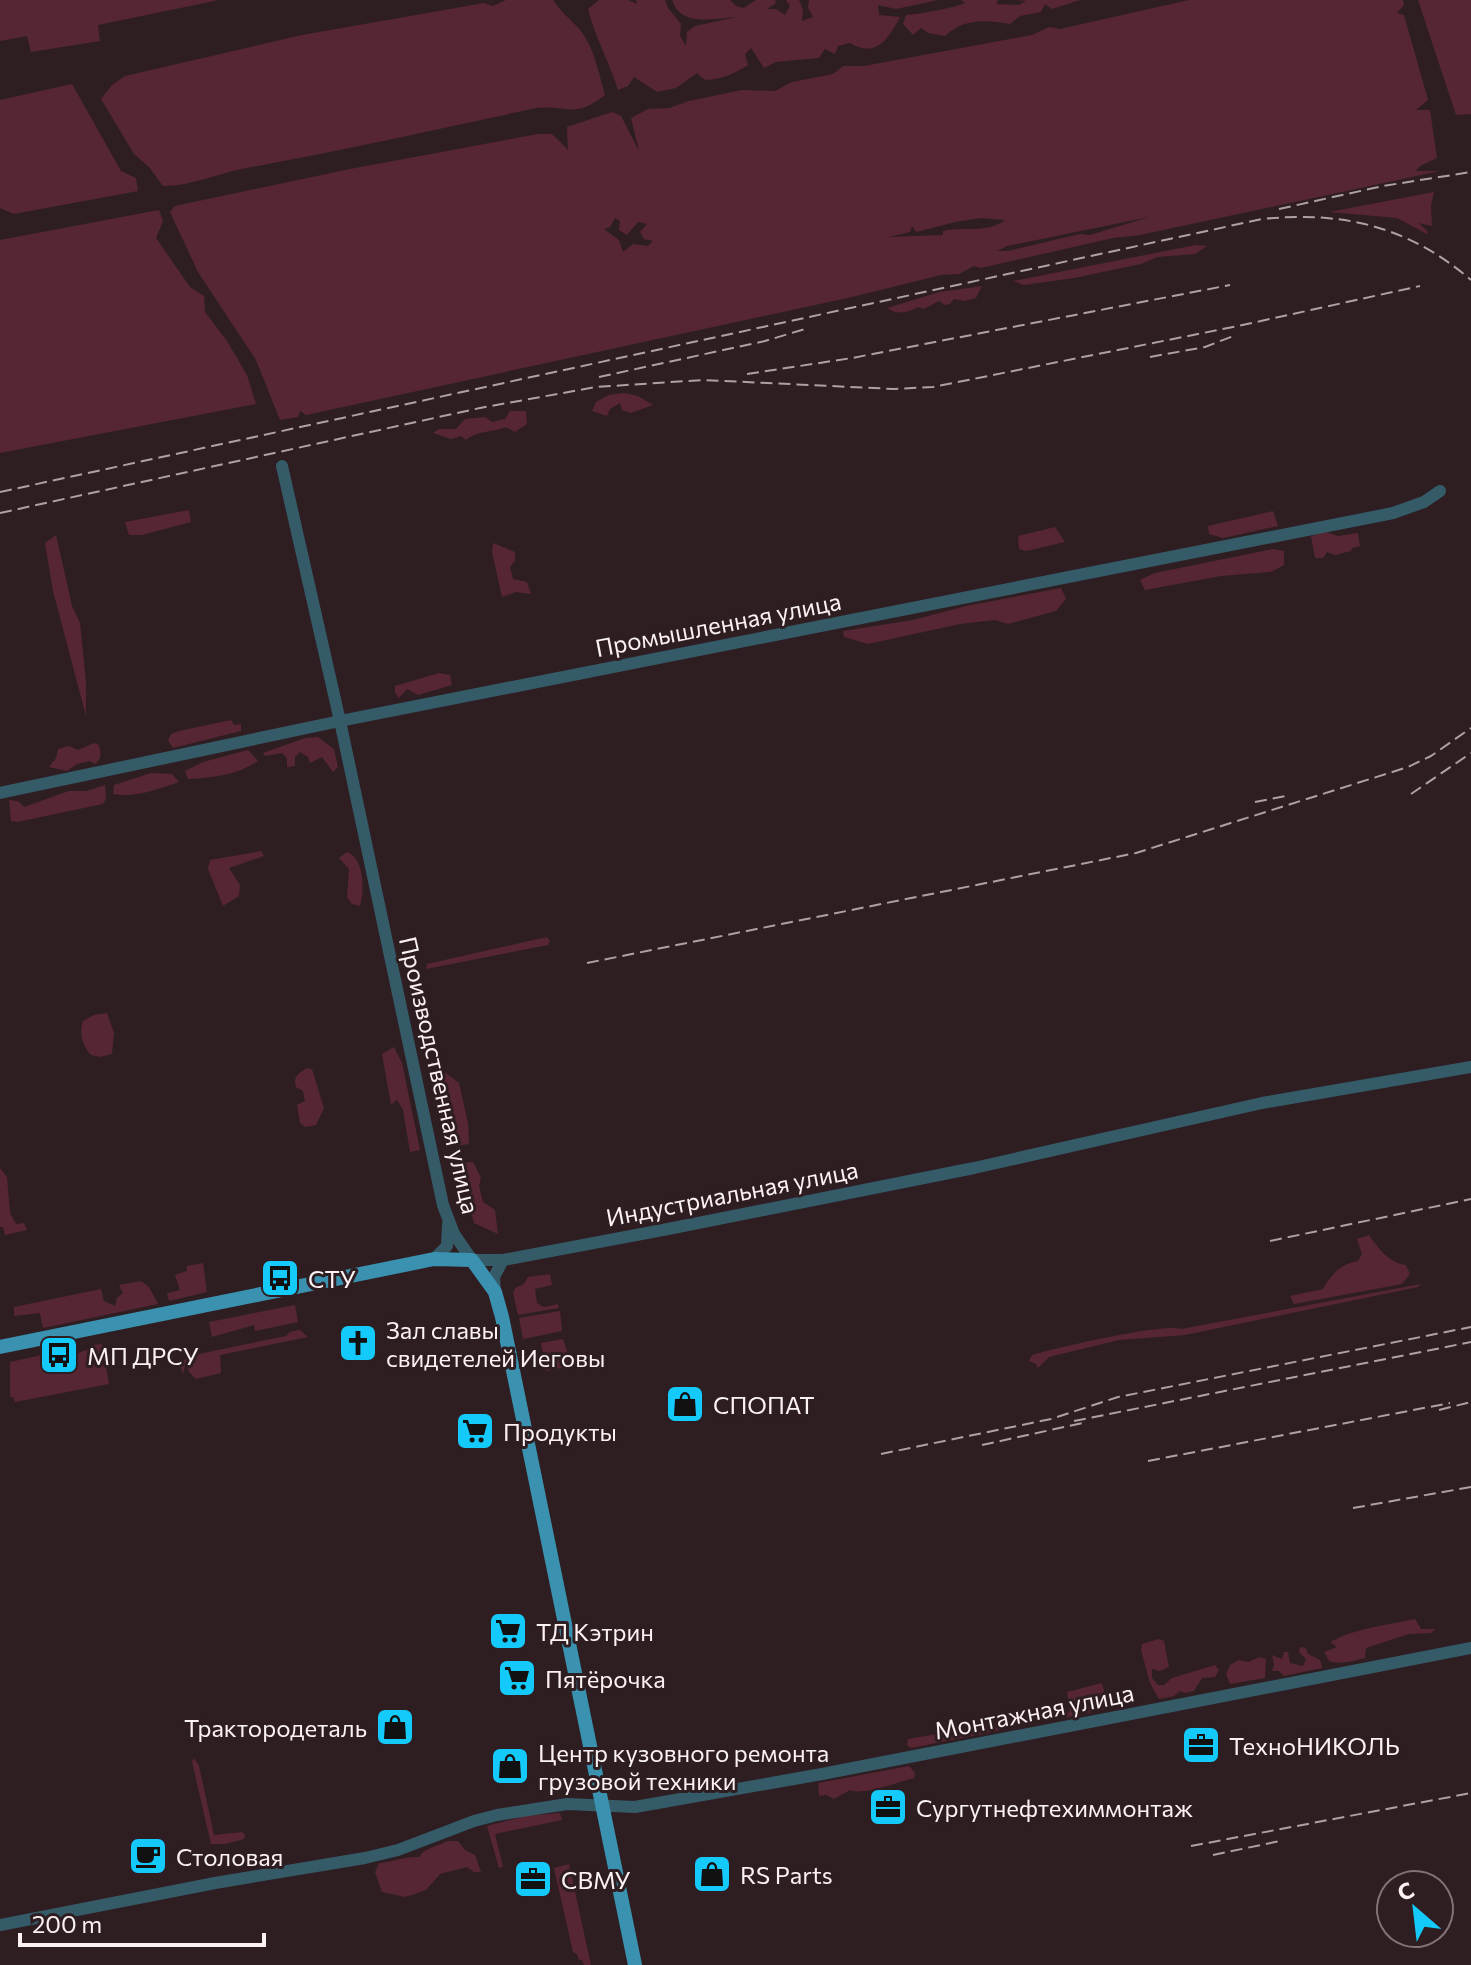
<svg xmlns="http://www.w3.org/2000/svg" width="1471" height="1965" font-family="Commissioner,sans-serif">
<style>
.green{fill:#572634;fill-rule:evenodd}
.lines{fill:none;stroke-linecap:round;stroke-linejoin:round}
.minor{stroke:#355b69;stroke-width:12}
.major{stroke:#3a92b0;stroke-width:14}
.rail{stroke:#aea1a4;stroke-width:2;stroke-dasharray:12 6;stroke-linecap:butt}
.labels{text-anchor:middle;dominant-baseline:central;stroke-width:6;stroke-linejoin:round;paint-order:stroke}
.street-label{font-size:24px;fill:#fcf1f3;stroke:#2e1e22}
.poi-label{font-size:24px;fill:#fcf1f3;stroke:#2e1e22;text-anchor:start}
</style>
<rect width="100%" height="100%" fill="#2e1e22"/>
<g class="green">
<polygon points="0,0 219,0 98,25 100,41 31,52 27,36 0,41"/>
<path d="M506 0H553C560 11 570 19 579 29 594 46 599 74 605 95 574 119 570 105 536 108 440 129 344 150 247 168 218 173 192 186 163 186L149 167 134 154 101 99 112 85 125 76 302 35 484 3 493 6Z"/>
<path d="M599 0H628L637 4 636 0H665L668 8 681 24 680 36 686 46 687 32 695 26 737 17C715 18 681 28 672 0H730L736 6 744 8 756 0H775L776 3 767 9H776L785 15 790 6 786 0H799L803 10 802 21 813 17 808 8 809 0H938L896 9 878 5 879 15 900 17C889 38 876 59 850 43L838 46 835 54 825 49 819 58 776 62 764 68 751 48 745 54 748 65C734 74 722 79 705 80L697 73 676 88 657 92 634 77 628 86 618 90C609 61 596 40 588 9Z"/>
<path d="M961 0H998L996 4 1019 5 1026 1 1016 0H1080L1052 9 1045 4 1041 12 1020 16 1010 24C986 20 964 18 945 36L928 33 921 28 913 35 903 24 906 15C920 14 954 8 965 3Z"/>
<path d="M1189 0H1403L1404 5 1397 13 1404 15 1428 100 1416 110H1430L1437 158 1420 166 1416 171H1440L1140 235 1113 238 981 268 974 266 959 274 941 275 852 297 306 415 300 411 298 417 280 420 256 360 198 272 170 212 175 206 350 169 538 134H552L568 150 567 127 612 112 621 116 639 151 631 118 648 109 669 108 689 101 742 90 775 91 792 82 833 74 843 66H864L1032 35 1049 27 1060 29ZM1149 217 1090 235 1080 234 1008 251H997L1007 246ZM615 218 620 221 619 230 627 235 638 222 647 224 640 232 644 239 653 241 648 246 633 244 623 252 619 240 604 229 610 227ZM981 218 1005 220C987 234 963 226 943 231V235L889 237 910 232 912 226 916 232 955 222Z"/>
<polygon points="1418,0 1471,0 1471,114 1456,115"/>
<polygon points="72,84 121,171 136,178 138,191 14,214 0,208 0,100"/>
<polygon points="1434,192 1431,205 1432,226 1419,223 1428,232 1427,234 1397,218 1329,212"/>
<polygon points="159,210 163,221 156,238 190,287 204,296 205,312 227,341 247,375 256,404 0,453 0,240"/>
<polygon points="1196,245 1207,246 1195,254 1157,257 1141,264 1074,278 1024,285 1013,281"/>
<path d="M982 286 976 298 965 301 954 299 950 304 945 305 939 301 924 309 918 307C908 313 896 315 887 308L940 292Z"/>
<polygon points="625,393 638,396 653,405 631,413 622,410 620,403 610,409 607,416 592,411 596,402 609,395"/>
<path d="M510 411H526L527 424 515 432 506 427C491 433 479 430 466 440L461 436 451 439 433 433 439 429H456L465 419 485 417 492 422 505 419Z"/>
<polygon points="189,510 191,522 142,535 129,535 125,522"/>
<polygon points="1273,511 1278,526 1223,538 1209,534 1208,526"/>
<polygon points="1055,527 1065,542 1026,551 1019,549 1018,536"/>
<polygon points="1326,532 1338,536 1358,533 1360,546 1352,548 1351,551 1335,555 1327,552 1323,558 1315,558 1311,536"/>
<polygon points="56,535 72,606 80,623 86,683 86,716 53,591 45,543"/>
<polygon points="493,543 515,552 515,561 510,567 513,579 527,582 531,594 516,592 502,597 492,552"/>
<polygon points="1273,549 1284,551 1284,565 1271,572 1221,576 1145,590 1140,580 1155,573"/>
<polygon points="1061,588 1066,599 1056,611 1008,624 995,620 960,624 868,644 844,637 843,631 913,620 966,606"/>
<polygon points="439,673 450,675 452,685 418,695 407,689 399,698 395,693 395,686"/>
<polygon points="231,720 234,725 241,724 241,731 173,748 168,740 171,734 179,731"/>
<polygon points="318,737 334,749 338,767 333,772 322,757 310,763 308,757 300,752 295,757 295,766 287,767 287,758 282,753 265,756 263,753 305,738"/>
<path d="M94 743 99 745C101 754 102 758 95 764L90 761 77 764 67 771 49 767 56 758 58 749 69 746 78 750Z"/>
<path d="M248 750 258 761C238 775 212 778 188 779L185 771 203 762Z"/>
<path d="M151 773 172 774 179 782C158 789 135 798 113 794L114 785Z"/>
<polygon points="105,785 106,799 103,804 17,822 11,821 9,800 18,801 24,807 69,791 87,791"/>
<polygon points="261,851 264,856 229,868 240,885 239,896 223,906 208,869 210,860"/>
<path d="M347 852C364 858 365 890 360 906L352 904 347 897 349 869 339 858Z"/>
<polygon points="547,937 550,941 548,945 426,969 427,964"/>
<path d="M107 1013 114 1033 112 1054 100 1057 91 1055C82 1045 79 1033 83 1021L94 1015Z"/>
<polygon points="394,1047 402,1063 420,1150 410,1152 403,1110 397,1100 391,1105 382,1054"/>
<path d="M307 1068 312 1069 324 1108 316 1125 305 1127 300 1123 297 1105 305 1101 303 1091 296 1087C293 1076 298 1074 307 1068Z"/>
<polygon points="443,1071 459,1083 468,1123 469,1144 455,1146 437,1081"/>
<polygon points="473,1162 481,1178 479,1186 483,1202 495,1210 498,1234 474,1223 459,1163"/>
<polygon points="0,1168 7,1177 10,1213 16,1224 24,1223 27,1230 5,1235 3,1227 0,1227"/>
<path d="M1369 1235C1378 1248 1389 1263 1406 1265L1410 1274 1402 1284 1294 1304 1290 1296 1323 1289C1331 1274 1341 1264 1358 1261L1362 1254 1357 1239Z"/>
<polygon points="203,1263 207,1292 169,1301 167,1293 180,1290 175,1275 187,1271 187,1266"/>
<polygon points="550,1274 552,1285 535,1289 537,1303 544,1307 558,1304 559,1308 518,1315 513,1293 515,1288 524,1284 528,1277"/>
<polygon points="141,1281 149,1287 158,1304 43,1328 40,1313 14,1316 14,1307 101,1289 104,1301 115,1306 117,1298 123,1293 119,1285"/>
<path d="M1421 1284 1418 1287 1185 1335 1119 1340 1049 1357 1038 1368 1036 1364 1029 1361 1032 1355C1057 1348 1162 1323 1181 1329Z"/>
<polygon points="295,1305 298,1322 255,1331 254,1325 212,1337 209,1322"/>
<polygon points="560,1311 562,1331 523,1339 519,1318"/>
<polygon points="300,1330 308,1337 220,1355 221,1373 196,1379 189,1372 188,1366 185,1366 183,1374 180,1364 189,1356 286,1336 290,1332"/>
<polygon points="563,1339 569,1357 566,1367 546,1371 541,1343"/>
<polygon points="102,1344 109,1384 15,1402 13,1397 10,1397 10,1362 42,1355 58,1360 87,1350 93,1345"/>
<path d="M1415 1619 1421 1629H1435L1431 1633 1409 1634 1366 1648 1365 1658C1353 1661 1340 1665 1329 1661L1324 1652 1337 1647 1330 1642C1356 1628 1387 1625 1415 1619Z"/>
<polygon points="1159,1639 1164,1641 1169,1667 1160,1671 1152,1669 1152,1678 1158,1685 1164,1685 1172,1678 1215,1665 1219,1670 1215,1677 1202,1678 1194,1691 1185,1693 1180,1691 1174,1696 1159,1699 1150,1683 1141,1650 1142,1644"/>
<polygon points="1300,1647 1306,1648 1308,1654 1320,1660 1322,1668 1284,1676 1279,1671 1272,1671 1274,1665 1272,1655 1282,1659 1284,1652 1288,1652 1290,1663 1303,1666 1306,1659 1299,1652"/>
<polygon points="1260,1657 1266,1659 1265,1678 1230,1684 1226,1674 1230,1665 1239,1660 1248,1662"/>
<polygon points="1102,1683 1107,1703 1119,1703 1121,1706 1063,1718 1070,1711 1067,1692"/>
<polygon points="1004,1722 1005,1726 997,1731 911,1748 907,1745 908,1739"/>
<polygon points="194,1758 199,1766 214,1835 242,1832 245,1835 244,1839 226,1844 211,1844 192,1762"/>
<path d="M909 1766 915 1773 914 1778C898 1782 863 1796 850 1790L834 1799 826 1795 819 1796 818 1783Z"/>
<polygon points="560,1813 562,1820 495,1834 503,1867 499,1868 487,1826 526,1816"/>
<path d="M448 1841H458L465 1850 475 1855 481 1872H474L467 1867 440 1874 426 1890 415 1894 405 1897 382 1892 375 1872 379 1863C393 1862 405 1856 419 1857L424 1851Z"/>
<polygon points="569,1864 591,1965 584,1965 582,1960 579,1960 577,1954 573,1952 554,1868"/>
</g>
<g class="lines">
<g class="minor">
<polyline points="282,466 340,721 443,1205 454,1234 472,1260 503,1260 668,1229 974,1168 1262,1103 1471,1067"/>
<polyline points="0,793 340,721 1393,513 1424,502 1440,491"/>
<polyline points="434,1259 447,1246 448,1224"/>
<polyline points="495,1292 494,1277 503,1260"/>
<polyline points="0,1925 215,1883 365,1858 398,1850 474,1821 497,1815 567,1804 635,1807 822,1774 1471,1648"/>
</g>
<polyline class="major" points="0,1347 434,1259 472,1260 495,1292 502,1317 635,1965"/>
<g class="rail">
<polyline points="1279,209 1383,186 1471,172"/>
<polyline points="1150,357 1205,347 1236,335"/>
<polyline points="747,374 852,358 1230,285"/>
<polyline points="599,377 765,341 805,329"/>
<path d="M0 492 1262 219C1343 211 1408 226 1471 280"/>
<polyline points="0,513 480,408 596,387 703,380 894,389 933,387 1238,326 1420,286"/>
<polyline points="1411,794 1471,753"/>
<polyline points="1255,802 1286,796"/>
<polyline points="587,963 1136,853 1408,767 1431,756 1471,728"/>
<polyline points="1270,1241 1471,1199"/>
<polyline points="1439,1410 1471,1402"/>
<polyline points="1074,1421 1471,1342"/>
<polyline points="982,1445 1087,1422"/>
<polyline points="881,1454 1051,1419 1118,1397 1471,1327"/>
<polyline points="1148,1461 1450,1403"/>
<polyline points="1353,1508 1471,1487"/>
<polyline points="1191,1846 1471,1793"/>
<polyline points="1213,1855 1280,1841"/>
</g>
</g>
<defs>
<g id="bus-square" transform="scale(2)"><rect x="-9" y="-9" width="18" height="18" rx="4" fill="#14cafb" stroke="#2e1e22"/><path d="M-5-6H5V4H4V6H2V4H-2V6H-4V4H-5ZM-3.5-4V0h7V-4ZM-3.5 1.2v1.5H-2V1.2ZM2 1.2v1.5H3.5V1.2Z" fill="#111"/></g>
<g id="church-square" transform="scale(2)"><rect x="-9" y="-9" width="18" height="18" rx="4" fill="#14cafb" stroke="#2e1e22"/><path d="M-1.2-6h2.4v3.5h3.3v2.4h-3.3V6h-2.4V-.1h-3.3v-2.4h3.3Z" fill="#111"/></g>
<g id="shop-square" transform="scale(2)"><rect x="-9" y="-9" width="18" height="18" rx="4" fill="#14cafb" stroke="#2e1e22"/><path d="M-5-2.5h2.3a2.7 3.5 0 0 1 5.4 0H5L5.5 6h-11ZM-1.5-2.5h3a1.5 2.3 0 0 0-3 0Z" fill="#111"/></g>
<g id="supermarket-square" transform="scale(2)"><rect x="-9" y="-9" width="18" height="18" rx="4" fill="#14cafb" stroke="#2e1e22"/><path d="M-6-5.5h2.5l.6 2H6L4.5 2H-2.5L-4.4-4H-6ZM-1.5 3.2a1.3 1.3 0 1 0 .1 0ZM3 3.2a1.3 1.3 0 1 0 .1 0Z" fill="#111"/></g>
<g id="office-square" transform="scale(2)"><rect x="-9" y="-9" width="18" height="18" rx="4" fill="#14cafb" stroke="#2e1e22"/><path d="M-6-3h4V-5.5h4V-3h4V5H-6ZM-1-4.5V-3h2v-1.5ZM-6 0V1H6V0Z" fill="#111"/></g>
<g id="cafe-square" transform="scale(2)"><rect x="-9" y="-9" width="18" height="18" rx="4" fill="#14cafb" stroke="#2e1e22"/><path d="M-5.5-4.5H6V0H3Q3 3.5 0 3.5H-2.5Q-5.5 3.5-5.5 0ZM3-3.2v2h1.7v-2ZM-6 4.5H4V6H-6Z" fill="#111"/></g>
</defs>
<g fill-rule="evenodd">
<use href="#bus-square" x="280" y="1278"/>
<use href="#church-square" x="358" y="1343"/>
<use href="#bus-square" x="59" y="1355"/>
<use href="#shop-square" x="685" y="1404"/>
<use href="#supermarket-square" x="475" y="1431"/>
<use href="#supermarket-square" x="508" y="1631"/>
<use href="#supermarket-square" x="517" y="1678"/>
<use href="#shop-square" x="395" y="1727"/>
<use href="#office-square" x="1201" y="1745"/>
<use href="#shop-square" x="510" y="1766"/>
<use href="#office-square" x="888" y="1807"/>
<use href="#cafe-square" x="148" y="1856"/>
<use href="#shop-square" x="712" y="1874"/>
<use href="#office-square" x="533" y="1879"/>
</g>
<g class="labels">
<g class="street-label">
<text transform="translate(718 624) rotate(-11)">Промышленная улица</text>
<text transform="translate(440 1075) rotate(77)">Производственная улица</text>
<text transform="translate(732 1193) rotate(-11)">Индустриальная улица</text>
<text transform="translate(1034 1711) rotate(-11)">Монтажная улица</text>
</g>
<g class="poi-label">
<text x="308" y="1278">СТУ</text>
<text x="386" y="1329">Зал славы<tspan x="386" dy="28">свидетелей Иеговы</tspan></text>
<text x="87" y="1355">МП ДРСУ</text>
<text x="713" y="1404">СПОПАТ</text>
<text x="503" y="1431">Продукты</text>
<text x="536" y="1631">ТД Кэтрин</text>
<text x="545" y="1678">Пятёрочка</text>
<text x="367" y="1727" text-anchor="end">Трактородеталь</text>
<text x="1229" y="1745">ТехноНИКОЛЬ</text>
<text x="538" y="1752">Центр кузовного ремонта<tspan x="538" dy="28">грузовой техники</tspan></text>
<text x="916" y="1807">Сургутнефтехиммонтаж</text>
<text x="176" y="1856">Столовая</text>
<text x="740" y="1874">RS Parts</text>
<text x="561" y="1879">СВМУ</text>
</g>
</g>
<g transform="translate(1415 1909) rotate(332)"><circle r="38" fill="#2e1e22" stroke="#807276" stroke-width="2"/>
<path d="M0-6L14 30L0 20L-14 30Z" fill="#14cafb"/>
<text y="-12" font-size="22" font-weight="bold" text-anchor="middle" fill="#fcf1f3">С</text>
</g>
<path d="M20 1933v12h244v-12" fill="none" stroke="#fcf1f3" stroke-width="4"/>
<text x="32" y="1933" font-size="24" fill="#fcf1f3" stroke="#2e1e22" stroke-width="6" paint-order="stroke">200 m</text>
</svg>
